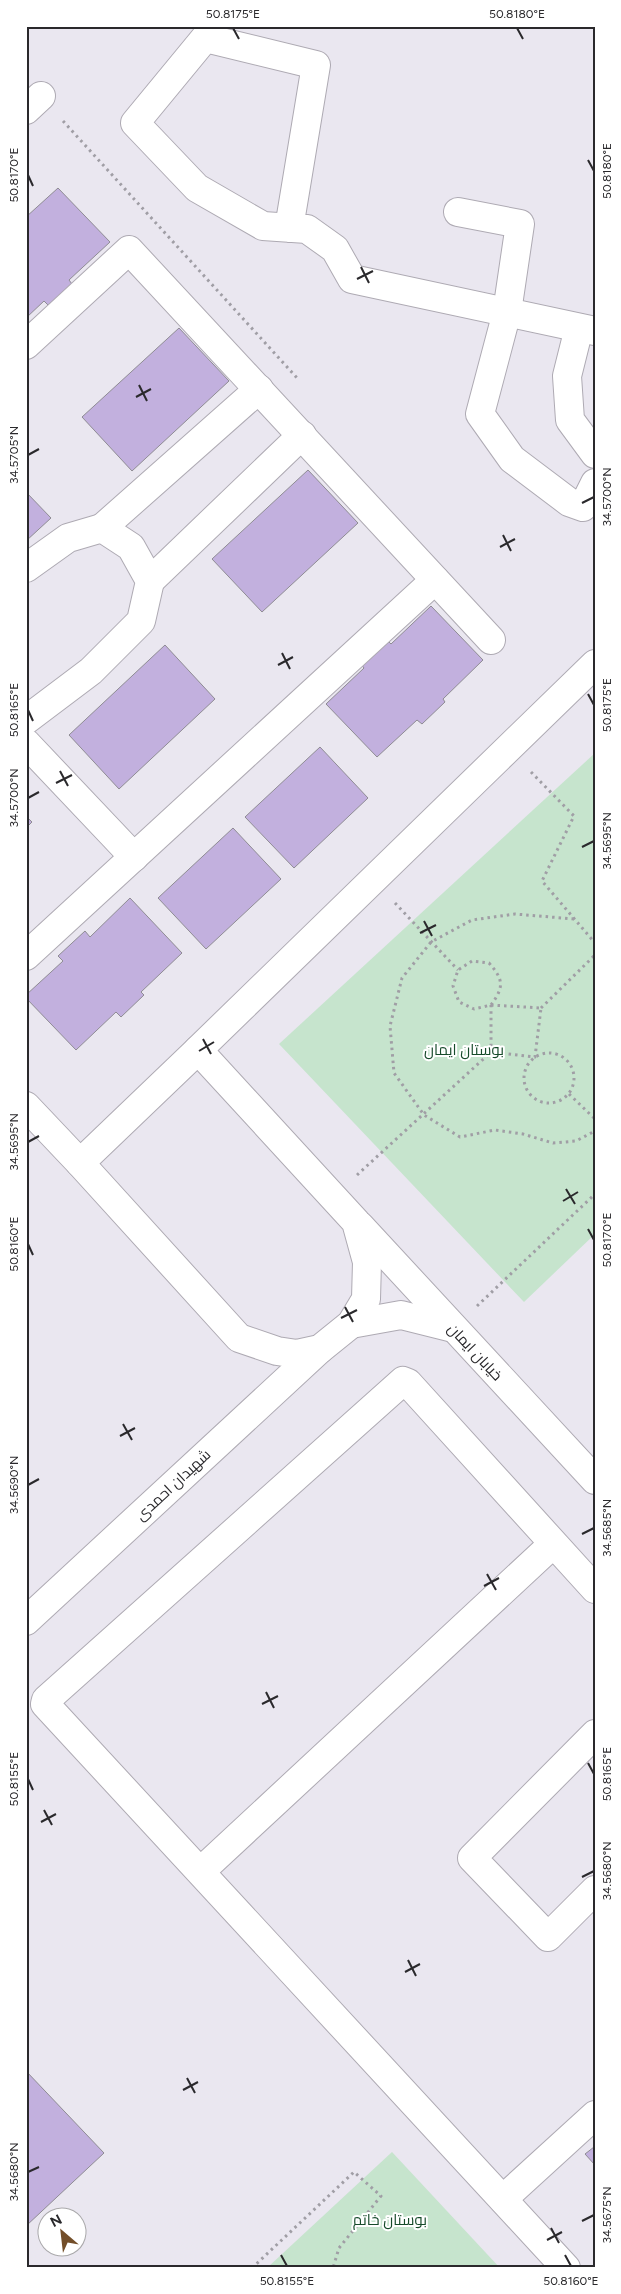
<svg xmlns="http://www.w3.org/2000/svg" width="621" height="2294" font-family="Figtree,Cairo,sans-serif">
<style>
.green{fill:#c6e4cd}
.building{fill:#c2b0de;stroke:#8f8c94}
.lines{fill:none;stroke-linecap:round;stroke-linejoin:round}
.street-casing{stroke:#aeaab3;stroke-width:30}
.secondary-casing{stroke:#aeaab3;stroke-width:30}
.path{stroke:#a09ea5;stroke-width:3;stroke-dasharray:2.5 4;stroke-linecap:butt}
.street{stroke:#fff;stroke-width:28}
.secondary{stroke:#fff;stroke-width:28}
.ticks{fill:none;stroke:#2a292c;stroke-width:2}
.labels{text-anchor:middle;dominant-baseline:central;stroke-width:4;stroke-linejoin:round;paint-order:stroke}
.park-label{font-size:15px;fill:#164a2a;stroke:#fff}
.street-label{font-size:15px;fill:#2a292c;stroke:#fff}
.neatline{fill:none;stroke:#2a292c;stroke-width:2}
.ticks-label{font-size:12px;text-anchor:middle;fill:#2a292c}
</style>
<rect width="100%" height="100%" fill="#eae7f0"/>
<g class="green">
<polygon points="595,753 595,1234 524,1302 279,1044"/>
<polygon points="392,2152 500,2268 267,2268"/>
</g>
<g class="building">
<polygon points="58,188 110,242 69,280 72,284 49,306 44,301 26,318 26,217"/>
<polygon points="179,328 229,381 132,471 82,417"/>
<polygon points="308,470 358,523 262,612 212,559"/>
<polygon points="26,492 51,518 26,541"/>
<polygon points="431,606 483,660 443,699 445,702 422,724 417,720 377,757 326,704 364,668 360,663 386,639 391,644"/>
<polygon points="165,645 215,699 119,789 69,735"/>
<polygon points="320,747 368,798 294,868 245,817"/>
<polygon points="26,816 32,822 26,828"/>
<polygon points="233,828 281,879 206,949 158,898"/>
<polygon points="130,898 182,953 141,992 144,995 121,1017 116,1012 76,1050 26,998 26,995 63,961 58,956 85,931 90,937"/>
<polygon points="26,2071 104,2153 26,2226"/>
<polygon points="594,2147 595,2147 595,2165 585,2154"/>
</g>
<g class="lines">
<g class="street-casing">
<g id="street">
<polyline points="26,110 41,96"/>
<polyline points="458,212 520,224 507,312 480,414 512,459 569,502 583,507 595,483"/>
<polyline points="289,228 316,65 205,38 135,123 197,188 263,226 307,229 335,249 352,279 595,331"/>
<polyline points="579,328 567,376 570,420 595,454"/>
<polyline points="26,345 129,250 491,640"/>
<polyline points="102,528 259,389"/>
<polyline points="26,568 68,538 102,528 131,547 150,581 141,621 91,671 26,720"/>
<polyline points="150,581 302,435"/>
<polyline points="26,743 134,857"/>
<polyline points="26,956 435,580"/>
<polyline points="595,1734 472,1858 548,1937 595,1890"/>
<polyline points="201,1871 553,1544"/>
<polyline points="503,2199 595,2115"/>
<polyline points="566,2268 45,1704 46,1700 403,1381 408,1383 595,1589"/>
</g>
</g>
<g class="secondary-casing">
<g id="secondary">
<polygon points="198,1050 356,1222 367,1262 366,1299 351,1324 320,1349 297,1354 277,1351 239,1338 80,1163"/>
<polyline points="198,1050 595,664"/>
<polyline points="26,1106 80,1163"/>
<polyline points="360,1226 595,1480"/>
<polyline points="351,1324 401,1315 453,1328"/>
<polyline points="26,1621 320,1349"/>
</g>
</g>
<g class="path">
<polyline points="63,121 298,379"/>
<polyline points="531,772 574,816 542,881 595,943"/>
<polyline points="395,903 458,970"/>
<polyline points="574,919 515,914 472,920 431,942 402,978 390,1026 394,1073 424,1115 460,1137 495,1130 523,1134 553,1143 576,1141 595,1131"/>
<path d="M491 1005C504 987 504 980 489 963L472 961 458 970 453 986 459 1002 474 1009 491 1005 541 1008 535 1057 491 1052V1005"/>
<polyline points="541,1008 595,955"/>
<circle cx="549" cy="1078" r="25"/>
<polyline points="569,1094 595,1119"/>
<polyline points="357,1175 491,1052"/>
<polyline points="477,1306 595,1194"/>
<polyline points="252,2268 354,2172 381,2196 339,2248 333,2268"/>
</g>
<use href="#street" class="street"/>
<use href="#secondary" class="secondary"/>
</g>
<path class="ticks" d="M233 28 239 39M517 28 523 39M588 160 594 171M28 175 33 186M361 267 369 283M357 279 373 271M139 385 147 401M136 397 151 389M28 455 39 449M582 503 594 497M503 535 511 551M500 547 515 539M282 653 290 669M278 665 293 657M588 694 594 705M28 710 33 721M60 771 68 786M56 783 72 775M28 798 39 792M582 847 594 841M424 921 432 936M420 933 436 925M203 1039 211 1054M199 1051 214 1042M28 1142 39 1136M566 1189 575 1204M563 1201 578 1192M588 1229 594 1240M28 1244 33 1255M345 1307 353 1322M341 1318 357 1310M123 1424 132 1440M120 1436 135 1428M28 1485 39 1479M582 1534 594 1528M487 1574 496 1590M484 1586 499 1578M266 1692 274 1708M262 1704 278 1696M588 1763 594 1774M28 1779 33 1790M44 1810 52 1825M41 1822 56 1814M582 1877 594 1871M408 1960 416 1976M405 1972 420 1964M187 2078 195 2093M183 2090 198 2082M28 2172 39 2167M582 2221 594 2215M551 2228 559 2243M547 2240 562 2232M281 2255 287 2266M565 2255 571 2266"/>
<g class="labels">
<g class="park-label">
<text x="464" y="1050">بوستان ایمان</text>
<text x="390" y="2220">بوستان خاتم</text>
</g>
<g class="street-label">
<text transform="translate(475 1352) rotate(47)">خیابان ایمان</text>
<text transform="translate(173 1485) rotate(-43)">شهیدان احمدی</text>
</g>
</g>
<rect width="621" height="2294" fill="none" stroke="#ffffff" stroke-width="55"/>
<g transform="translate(62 2232) rotate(332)"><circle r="24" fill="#ffffff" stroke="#aaa9ab"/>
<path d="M0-4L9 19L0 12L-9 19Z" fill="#734e29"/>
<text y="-8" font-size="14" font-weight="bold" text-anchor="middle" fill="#2a292c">N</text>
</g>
<rect x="28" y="28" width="566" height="2238" class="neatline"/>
<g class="ticks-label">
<text x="233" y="18">50.8175°E</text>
<text x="517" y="18">50.8180°E</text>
<text transform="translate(607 171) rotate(-90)" y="4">50.8180°E</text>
<text transform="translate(14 175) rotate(-90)" y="4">50.8170°E</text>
<text transform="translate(14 455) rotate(-90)" y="4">34.5705°N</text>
<text transform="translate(607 497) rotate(-90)" y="4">34.5700°N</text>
<text transform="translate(607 705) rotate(-90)" y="4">50.8175°E</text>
<text transform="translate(14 710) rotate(-90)" y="4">50.8165°E</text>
<text transform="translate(14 798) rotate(-90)" y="4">34.5700°N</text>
<text transform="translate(607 841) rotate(-90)" y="4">34.5695°N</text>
<text transform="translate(14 1142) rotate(-90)" y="4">34.5695°N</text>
<text transform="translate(607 1240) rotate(-90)" y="4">50.8170°E</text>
<text transform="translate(14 1244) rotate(-90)" y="4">50.8160°E</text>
<text transform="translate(14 1485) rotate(-90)" y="4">34.5690°N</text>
<text transform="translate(607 1528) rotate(-90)" y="4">34.5685°N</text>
<text transform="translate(607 1774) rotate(-90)" y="4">50.8165°E</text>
<text transform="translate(14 1779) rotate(-90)" y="4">50.8155°E</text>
<text transform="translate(607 1871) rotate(-90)" y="4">34.5680°N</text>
<text transform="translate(14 2172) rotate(-90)" y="4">34.5680°N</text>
<text transform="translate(607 2215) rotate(-90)" y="4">34.5675°N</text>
<text x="287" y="2285">50.8155°E</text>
<text x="571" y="2285">50.8160°E</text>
</g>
</svg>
